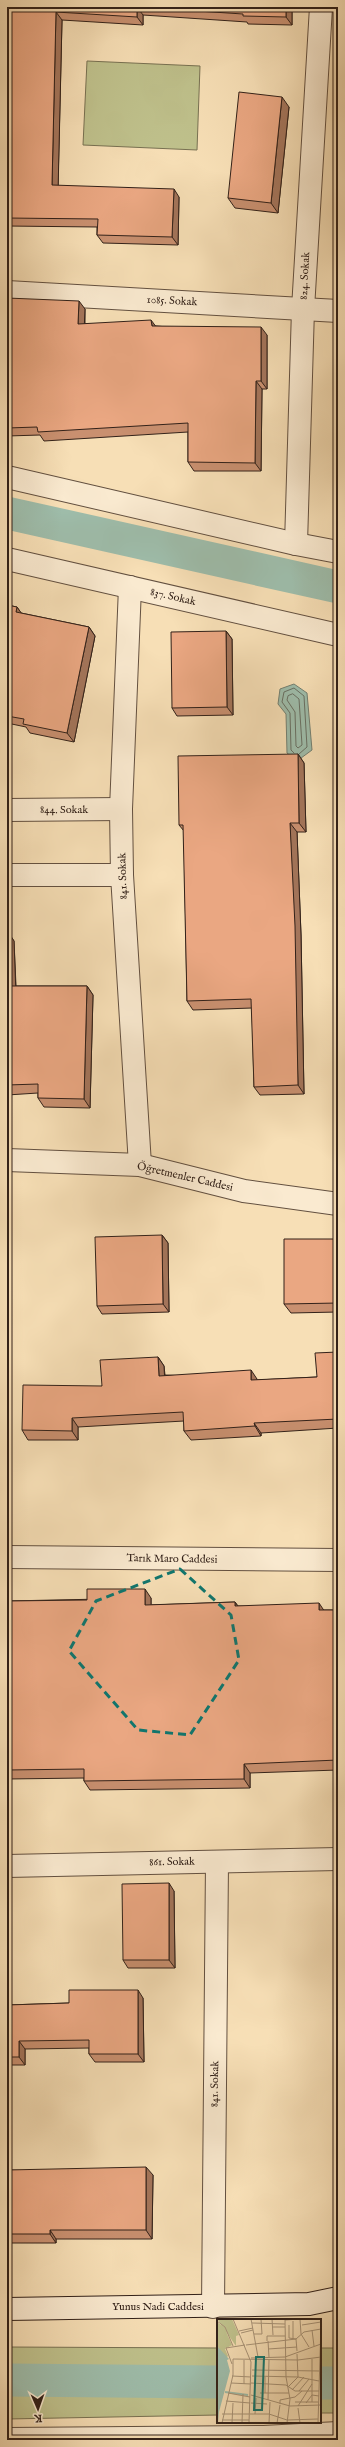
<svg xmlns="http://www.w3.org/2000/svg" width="345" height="2447" font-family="'IM FELL English',serif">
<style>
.green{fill:#bfc18c;stroke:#787152}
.water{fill:#9ebdab;stroke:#737f71}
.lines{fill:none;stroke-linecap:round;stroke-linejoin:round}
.shore{stroke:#686f62;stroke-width:1}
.canal{stroke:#9ebdab;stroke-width:33}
.street-casing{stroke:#635040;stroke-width:24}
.secondary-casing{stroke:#322119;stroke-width:24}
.street{stroke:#faead0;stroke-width:22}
.secondary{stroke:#faead0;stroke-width:22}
.wall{fill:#c99070;stroke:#322119}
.shaded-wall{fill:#a4755b;stroke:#322119}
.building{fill:#eaa782;stroke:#322119}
.marked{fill:none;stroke:#0f766e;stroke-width:3;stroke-dasharray:8 5;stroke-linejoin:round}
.labels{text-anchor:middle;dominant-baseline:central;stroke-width:3;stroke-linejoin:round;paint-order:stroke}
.street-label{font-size:11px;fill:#322119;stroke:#faead0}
.inset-river{fill:none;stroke:#9ebdab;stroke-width:2}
.inset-road{fill:none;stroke:#a89377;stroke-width:1}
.view{fill:#0f766e;fill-opacity:0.15;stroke:#0f766e;stroke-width:2}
.inset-edge{fill:none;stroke:#322119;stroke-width:2}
</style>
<rect width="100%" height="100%" fill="#f7dfb6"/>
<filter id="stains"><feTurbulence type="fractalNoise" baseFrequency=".005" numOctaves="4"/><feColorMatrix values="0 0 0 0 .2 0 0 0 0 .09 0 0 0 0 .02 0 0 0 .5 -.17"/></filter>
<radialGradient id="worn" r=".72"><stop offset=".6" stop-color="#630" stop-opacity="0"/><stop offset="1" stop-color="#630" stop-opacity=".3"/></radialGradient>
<g class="green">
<polygon points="87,61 200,66 197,150 83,145"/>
<polygon points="7,2347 218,2348 218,2415 7,2419"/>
<rect x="320" y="2348" width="18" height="65"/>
</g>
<polygon class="water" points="294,684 307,693 312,750 297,761 287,753 286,714 278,704 280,689"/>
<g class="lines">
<g class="shore">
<polygon points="293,694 299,699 302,745 298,748 296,746 295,712 287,700 288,696"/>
<polyline points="294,753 291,750 290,713 282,702 284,692 294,688 304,696 307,747 299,754"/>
</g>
<g class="canal">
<polyline points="7,513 338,587"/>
<polyline points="7,2380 218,2382"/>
<polyline points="320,2383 338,2383"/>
</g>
<g class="street-casing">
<g id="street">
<polyline points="7,292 338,311"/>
<polyline points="7,477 296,544 338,552"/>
<polyline points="296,544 303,309 321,7"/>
<polyline points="7,559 338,635"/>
<polyline points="130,587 121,809 122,875 140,1165"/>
<polyline points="7,810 121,809"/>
<polyline points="7,875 122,875"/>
<polyline points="7,1160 140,1165 244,1191 338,1204"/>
<polyline points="7,1557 338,1560"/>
<polyline points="7,1866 338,1859"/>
<polyline points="213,2307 217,1862"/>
<polyline points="7,2439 264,2437 338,2433"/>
</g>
</g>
<g class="secondary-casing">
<polyline id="secondary" points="7,2309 309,2304 338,2298"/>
</g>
<use href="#street" class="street"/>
<use href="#secondary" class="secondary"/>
</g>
<g class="wall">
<polygon points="7,7 292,7 292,25 248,24 247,22 143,15 143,25 62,20 58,186 179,197 178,245 103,243 97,235 97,227 7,226"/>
<polygon points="289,107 278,213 235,208 228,198"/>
<polygon points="7,298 85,309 85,324 156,326 267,335 267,389 262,389 261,471 194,471 188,462 188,432 44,441 40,435 7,436"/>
<polygon points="7,605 17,607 21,613 89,627 95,636 74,742 30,733 26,727 7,723"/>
<polygon points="226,631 232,639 233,715 177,716 172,708"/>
<polygon points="298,754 304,763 306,832 297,832 301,935 304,1094 260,1095 254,1087 252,1008 193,1010 187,1001 184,831 179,825"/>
<polygon points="7,932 8,932 14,941 16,986 87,986 93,995 90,1108 44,1107 38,1098 38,1093 7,1095"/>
<polygon points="162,1235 168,1243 169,1312 102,1314 97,1306"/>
<polygon points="338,1239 338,1312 291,1313 284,1304"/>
<polygon points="338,1352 338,1428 261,1433 261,1436 191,1440 184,1431 184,1421 78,1427 78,1440 28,1440 22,1430 102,1386 158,1357 164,1366 165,1375 257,1379 257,1380 317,1377"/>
<polygon points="151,1598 151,1605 235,1602 238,1606 324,1610 338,1610 338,1770 250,1773 250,1788 90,1790 84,1781 84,1778 7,1779 7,1601"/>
<polygon points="174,1891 175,1968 128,1968 123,1960"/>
<polygon points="143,1998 144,2062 95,2062 89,2054 89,2048 25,2049 25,2065 7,2065 7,2005 69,2003"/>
<polygon points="7,2170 153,2175 152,2239 56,2239 56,2243 7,2243"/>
</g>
<g class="shaded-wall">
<polygon points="137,7 143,15 143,25 137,17"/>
<polygon points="286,7 292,7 292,25 286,17"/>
<polygon points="56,12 62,20 58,193 52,185"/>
<polygon points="282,97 289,107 278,213 271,203"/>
<polygon points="174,189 179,197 178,245 172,237"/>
<polygon points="79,301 85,309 84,333 78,324"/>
<polygon points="151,320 157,328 152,326"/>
<polygon points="261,327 267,335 267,389 261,381"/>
<polygon points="256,381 262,389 261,471 255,463"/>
<polygon points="17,607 24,617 16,612"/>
<polygon points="89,627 95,636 74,742 67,733"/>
<polygon points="226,631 232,639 233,715 227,707"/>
<polygon points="298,754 304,763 306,832 299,823"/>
<polygon points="290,823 297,832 301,935 304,1094 298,1085"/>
<polygon points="8,932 14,941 16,995 10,986"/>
<polygon points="87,986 93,995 90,1108 84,1099"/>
<polygon points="162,1235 168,1243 169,1312 163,1304"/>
<polygon points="158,1357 164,1366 165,1385 159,1376"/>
<polygon points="251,1370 257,1379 258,1389 251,1380"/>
<polygon points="72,1418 78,1427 78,1440 72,1431"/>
<polygon points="254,1423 261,1433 261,1436 255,1426"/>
<polygon points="145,1589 151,1598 151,1614 145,1605"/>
<polygon points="235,1602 241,1611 235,1606"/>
<polygon points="319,1603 325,1612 319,1610"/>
<polygon points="244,1764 250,1773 250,1788 244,1779"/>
<polygon points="169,1883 174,1891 175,1968 169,1960"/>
<polygon points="138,1990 143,1998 144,2062 138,2054"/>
<polygon points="19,2041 25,2049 25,2065 19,2057"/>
<polygon points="146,2167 153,2175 152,2239 146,2230"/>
<polygon points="50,2230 56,2239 56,2243 50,2234"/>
</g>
<g class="building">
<polygon points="7,7 286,7 286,17 243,16 243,14 137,7 137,17 56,12 52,185 174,189 172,237 97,235 98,219 7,218"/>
<polygon points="239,92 282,97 271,203 228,198"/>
<polygon points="7,298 79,301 78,324 151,320 152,326 261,327 261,381 256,381 255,463 188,462 188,423 38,432 37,427 7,428"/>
<polygon points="7,605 17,607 16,612 89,627 67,733 23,724 24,719 7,716"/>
<polygon points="226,631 227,707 172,708 171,632"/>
<polygon points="298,754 299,823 290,823 295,926 298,1085 254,1087 251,999 187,1001 183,825 179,825 178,756"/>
<polygon points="7,932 8,932 10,986 87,986 84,1099 38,1098 38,1084 7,1085"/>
<rect x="336" y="1095" width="2" height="58"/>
<polygon points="162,1235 163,1304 97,1306 95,1237"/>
<polygon points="284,1239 338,1239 338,1303 284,1304"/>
<polygon points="338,1352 338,1419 254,1423 255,1426 184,1431 183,1412 72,1418 72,1431 22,1430 23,1385 102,1386 100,1360 158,1357 159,1376 251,1370 251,1380 317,1377 315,1353"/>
<polygon points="87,1589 145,1589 145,1605 235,1602 235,1606 319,1603 319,1610 338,1610 338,1760 244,1764 244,1779 84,1781 84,1769 7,1770 7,1601 87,1600"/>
<polygon points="169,1883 169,1960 123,1960 122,1884"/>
<polygon points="69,1990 138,1990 138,2054 89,2054 89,2040 19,2041 19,2057 7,2057 7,2005 69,2003"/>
<polygon points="146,2167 146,2230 50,2230 50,2234 7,2234 7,2170"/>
</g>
<path class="marked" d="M180 1569 231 1615 239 1660 190 1735 138 1730 69 1651 96 1601Z"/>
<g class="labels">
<g class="street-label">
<text transform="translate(305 276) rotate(-87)">824. Sokak</text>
<text transform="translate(172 301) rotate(3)">1085. Sokak</text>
<text transform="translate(173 597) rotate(13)">837. Sokak</text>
<text x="64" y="810">844. Sokak</text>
<text transform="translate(123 876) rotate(-92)">841. Sokak</text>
<text transform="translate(185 1177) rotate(13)">Öğretmenler Caddesi</text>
<text transform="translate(172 1559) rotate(1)">Tarık Maro Caddesi</text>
<text transform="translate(172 1862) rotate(-1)">861. Sokak</text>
<text transform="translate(215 2084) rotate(-89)">841. Sokak</text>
<text x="158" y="2307">Yunus Nadi Caddesi</text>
</g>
</g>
<g transform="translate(217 2319)">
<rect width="104" height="104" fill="#f7dfb6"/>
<path d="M15 0 22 16 19 17V27L1 1ZM0 3 7 8 15 26 8 30 11 37 9 39 0 27Z" fill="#bfc18c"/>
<path d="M0 27 12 40 10 41 13 52 2 93 1 104Z" fill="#9ebdab"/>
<path class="inset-river" d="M8 73 31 76"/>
<path class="inset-road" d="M16 0 34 43 32 104M34 0 41 38M55 0 56 16M68 0 69 58 73 80 70 104M68 1 83 0 84 15 92 28M0 2 8 8 16 27M76 2V20M35 4 68 5M72 6V19L79 20 80 32M85 6 104 3M55 8H68M95 11 97 27M22 12 36 9M24 14 36 11M37 15H45L44 0M50 22V17H68M51 22 52 38M29 26 79 20 87 13 104 10M51 30 80 28M34 39 68 38 104 25M15 45 9 29 28 26M35 51 103 52M15 57 34 58M35 57 81 58 102 62M14 64 34 65M34 64 69 66 78 72H102M27 65V41M71 68 81 58 80 35M75 71 87 58M82 72 92 60M11 74 33 78M43 74H72M48 74V58M34 76 73 87 104 86M51 81 52 41M9 82 33 84M78 83H101M95 83V40M34 84 50 85M89 84 95 76 102 77M63 85V81L78 78 85 72M81 87 95 65M81 89 83 104M5 95H32M33 95H52L70 101 101 100M38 95 39 79M5 101H32M5 104 16 56V40L81 41 104 38M15 104 16 84M25 104 26 75M52 104 53 83M60 104 63 86M101 104 104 4"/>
<path class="view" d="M39 38H47L45 91H37Z"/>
<rect width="104" height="104" class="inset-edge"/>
</g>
<rect width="345" height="2447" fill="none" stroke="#f7dfb6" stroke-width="24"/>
<rect x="8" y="8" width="329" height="2431" fill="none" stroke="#322119" stroke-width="2"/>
<rect x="12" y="12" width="321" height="2423" fill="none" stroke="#322119"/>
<g transform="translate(38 2409) rotate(178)" stroke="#faead0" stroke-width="3" paint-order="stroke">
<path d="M0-3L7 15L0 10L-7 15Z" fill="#322119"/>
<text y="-6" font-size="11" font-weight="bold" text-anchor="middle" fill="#322119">K</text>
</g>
<rect width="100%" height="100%" filter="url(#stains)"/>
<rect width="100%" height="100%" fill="url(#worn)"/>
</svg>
